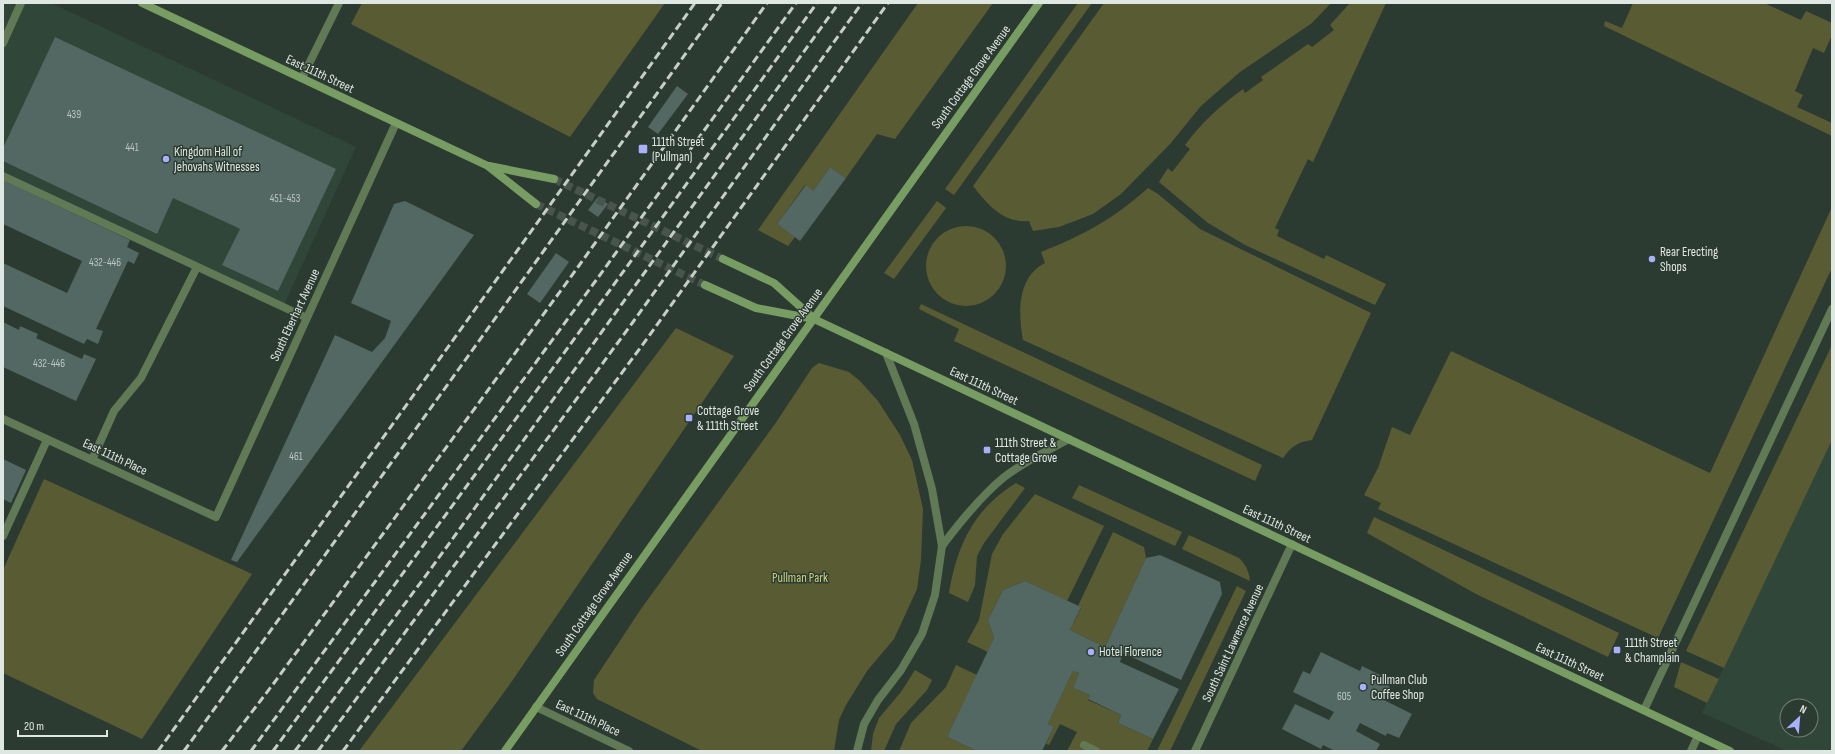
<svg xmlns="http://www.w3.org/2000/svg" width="1835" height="754" font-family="'Sofia Sans Condensed',sans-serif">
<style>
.built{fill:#304639;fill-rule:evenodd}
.green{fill:#595b33}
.building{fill:#536763}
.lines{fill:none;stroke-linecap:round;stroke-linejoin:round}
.secondary-tunnel{stroke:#47554c;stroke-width:8;stroke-dasharray:8 4;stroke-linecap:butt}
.lane{stroke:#617955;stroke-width:8}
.street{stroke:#617955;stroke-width:8}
.secondary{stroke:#779d63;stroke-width:8}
.rail{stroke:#c5cec8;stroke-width:3;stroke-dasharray:8 4;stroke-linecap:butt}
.poi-dot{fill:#a9b0fc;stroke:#2c3b32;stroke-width:1.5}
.labels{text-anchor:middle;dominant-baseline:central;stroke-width:3;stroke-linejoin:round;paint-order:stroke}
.number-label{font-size:11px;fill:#bbc7c2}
.street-label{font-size:13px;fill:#dee7e1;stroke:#2c3b32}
.poi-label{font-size:13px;fill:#dee7e1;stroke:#2c3b32;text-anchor:start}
.park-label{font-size:13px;fill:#ced380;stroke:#2c3b32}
</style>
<rect width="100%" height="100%" fill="#2c3b32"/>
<g class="built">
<polygon points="3,3 51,3 356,147 283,307 3,177"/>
<path d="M1832 440V751H1787L1702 713ZM1787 706H1811V730H1787Z"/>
</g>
<g class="green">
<polygon points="362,3 665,3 570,137 351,24"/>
<polygon points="918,3 993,3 895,139 877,134 846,178 830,167 813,191 805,185 777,224 795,237 788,246 758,230"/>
<polygon points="1078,3 1092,3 954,195 945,189"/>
<path d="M1104 3H1331L1312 23 1240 72 1201 106 1170 144 1121 194 1093 214 1059 227 1033 231 1029 221C1003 223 988 205 973 186Z"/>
<path d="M1350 3H1386L1313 162 1308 159 1275 228 1279 230 1277 236 1324 259 1326 255 1386 284 1375 305 1245 245 1208 223 1159 182 1168 168 1172 172 1190 149 1185 145C1200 124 1222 104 1243 89L1245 93 1263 80 1261 77 1308 44 1312 47 1334 30 1330 25Z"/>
<polygon points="1633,3 1764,3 1801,20 1806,11 1832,23 1832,35 1824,53 1813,48 1795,91 1803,95 1797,107 1832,123 1832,136 1604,26 1605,21 1622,28"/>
<path d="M1148 188 1158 194 1200 229 1371 313 1312 440C1297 442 1291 447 1283 458L1023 340C1018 313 1017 277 1045 263L1041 252C1084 235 1113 219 1148 188Z"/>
<polygon points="937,201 946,208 894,279 884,273"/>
<polygon points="1832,207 1832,268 1658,638 1378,509 1381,503 1364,495 1378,468 1392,427 1410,435 1451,351 1710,473"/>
<circle cx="966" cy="266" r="40"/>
<polygon points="921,304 1262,465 1255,481 954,341 959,329 919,309"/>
<polygon points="676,328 734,356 510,684 461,751 359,751"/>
<polygon points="1832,345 1832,440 1724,668 1686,651"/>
<polygon points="819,363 849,372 860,381 878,401 900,435 912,460 923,509 921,560 917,589 894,639 867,671 846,705 839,720 834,751 702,751 597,699 593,693 594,680 641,609 777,421 812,368"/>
<polygon points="44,479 252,574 142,739 3,673 3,570"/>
<path d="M1016 483 1025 488 984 543 977 556 975 585 968 602 949 593C957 545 974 509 1016 483Z"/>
<polygon points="1079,485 1182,532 1175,546 1072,498"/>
<polygon points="1035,494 1104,526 1067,601 1025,581 1003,590 988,620 994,638 988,652 967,642 979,620 992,554 1003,534"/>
<polygon points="1374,517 1619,633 1608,657 1476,594 1367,533"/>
<polygon points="1113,532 1144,547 1146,558 1105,647 1070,630 1081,608 1078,606"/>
<path d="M1189 535 1239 558C1246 565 1249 571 1250 581L1182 549Z"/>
<polygon points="1237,586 1246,591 1170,751 1157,751"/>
<polygon points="1681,662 1719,679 1707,703 1674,687"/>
<polygon points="956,665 977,675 947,737 977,751 899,751 911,723 946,687"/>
<polygon points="915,670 932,680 927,690 896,724 884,751 871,751 873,734 879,718 901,692"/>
<polygon points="1073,671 1079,673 1073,688 1090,695 1088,700 1121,715 1118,723 1153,739 1147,751 1067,751 1077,732 1060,724 1049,745 1046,744 1054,727 1048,724"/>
</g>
<g class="building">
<polygon points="55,37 336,169 278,291 222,265 240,229 234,226 173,198 157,234 3,161 3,148"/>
<polygon points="677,86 688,94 658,134 648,127"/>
<polygon points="830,167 846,178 800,241 777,224 806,185 813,191"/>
<polygon points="3,180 130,240 127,247 139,253 134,264 128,261 96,329 103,331 98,344 87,339 84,344 3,306 3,263 67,293 82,261 3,224"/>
<polygon points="598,197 608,204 598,217 588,210"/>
<polygon points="405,201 474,235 237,562 231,560 335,335 372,352 385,338 391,321 351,303 394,204"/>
<polygon points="556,253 569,262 540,303 527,294"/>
<polygon points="3,322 19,330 20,326 38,334 36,338 82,359 84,354 96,359 76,401 3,367"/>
<polygon points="3,459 26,470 11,503 3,499"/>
<polygon points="1160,555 1220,582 1222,594 1181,680 1123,653 1120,662 1179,689 1153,739 1118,723 1121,715 1088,699 1090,695 1073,688 1079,673 1073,671 1048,724 1054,727 1042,751 977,751 947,737 994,638 988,620 1003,590 1025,581 1081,607 1070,630 1105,647 1146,558"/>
<polygon points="1321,652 1360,671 1362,666 1384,677 1390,688 1384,700 1412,714 1399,738 1387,733 1386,736 1360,723 1356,731 1380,744 1376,751 1335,751 1323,745 1321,749 1282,729 1295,704 1329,720 1334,712 1293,692 1303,671 1310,674"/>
</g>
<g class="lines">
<g class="secondary-tunnel">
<polyline points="554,179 723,259"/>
<polyline points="536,204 705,285"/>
</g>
<g class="lane">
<polyline points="3,176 307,318"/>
<polyline points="92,460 114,411 141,378 197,267"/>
<polyline points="3,536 47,440"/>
<polyline points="1644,710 1832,309"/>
<polyline points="1084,745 1096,751"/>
</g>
<g class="street">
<polyline points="3,43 21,3"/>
<polyline points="302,78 339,3"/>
<polyline points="3,419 216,517 396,123"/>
<path d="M942 546C960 522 979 498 1003 478 1023 462 1047 451 1069 439"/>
<polyline points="536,707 629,751"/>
<polyline points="857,751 864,724 878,700 901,670 922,634 935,595 942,546 932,489 914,424 886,353"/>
<polyline points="1195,751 1292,544"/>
<polyline points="1691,751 1698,736"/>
</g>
<g class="secondary">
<polyline points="142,3 488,166 536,204"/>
<polyline points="489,166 554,179"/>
<polyline points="723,259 774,283 813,318"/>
<polyline points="705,285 756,308 814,319 1730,751"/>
<polyline points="505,751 1039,3"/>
</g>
<g class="rail">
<polyline points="158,751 695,3"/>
<polyline points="184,751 722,3"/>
<polyline points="222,751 274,683 578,267 767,3"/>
<polyline points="251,751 597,279 796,3"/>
<polyline points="273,751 610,290 817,3"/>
<polyline points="295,751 430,570 839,3"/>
<polyline points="318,751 633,322 862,3"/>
<polyline points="343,751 649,336 888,3"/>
</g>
</g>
<g class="poi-dot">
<rect x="638" y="144" width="10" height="10" rx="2"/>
<circle cx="166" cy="159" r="4"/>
<circle cx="1652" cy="259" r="4"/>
<rect x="685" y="414" width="8" height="8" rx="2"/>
<rect x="983" y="446" width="8" height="8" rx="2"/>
<rect x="1613" y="646" width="8" height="8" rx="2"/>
<circle cx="1091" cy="652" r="4"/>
<circle cx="1363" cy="687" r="4"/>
</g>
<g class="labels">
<g class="number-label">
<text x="74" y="114">439</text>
<text x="132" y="147">441</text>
<text x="285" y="198">451-453</text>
<text x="105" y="262">432-446</text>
<text x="49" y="363">432-446</text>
<text x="296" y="456">461</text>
<text x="1344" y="696">605</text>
</g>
<g class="street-label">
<text transform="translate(320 74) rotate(25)">East 111th Street</text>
<text transform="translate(971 77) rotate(-54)">South Cottage Grove Avenue</text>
<text transform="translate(295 315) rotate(-65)">South Eberhart Avenue</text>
<text transform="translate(783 340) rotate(-54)">South Cottage Grove Avenue</text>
<text transform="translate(984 386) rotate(25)">East 111th Street</text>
<text transform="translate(115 457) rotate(25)">East 111th Place</text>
<text transform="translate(1277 524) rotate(25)">East 111th Street</text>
<text transform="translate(594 604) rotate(-55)">South Cottage Grove Avenue</text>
<text transform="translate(1233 643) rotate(-65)">South Saint Lawrence Avenue</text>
<text transform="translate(1570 662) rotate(25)">East 111th Street</text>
<text transform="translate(588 718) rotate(25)">East 111th Place</text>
</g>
<g class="poi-label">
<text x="652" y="142">111th Street<tspan x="652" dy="15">(Pullman)</tspan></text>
<text x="174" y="152">Kingdom Hall of<tspan x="174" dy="15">Jehovahs Witnesses</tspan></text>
<text x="1660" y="252">Rear Erecting<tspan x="1660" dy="15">Shops</tspan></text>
<text x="697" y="411">Cottage Grove<tspan x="697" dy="15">&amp; 111th Street</tspan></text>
<text x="995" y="443">111th Street &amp;<tspan x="995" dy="15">Cottage Grove</tspan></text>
<text x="1625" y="643">111th Street<tspan x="1625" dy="15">&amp; Champlain</tspan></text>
<text x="1099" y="652">Hotel Florence</text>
<text x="1371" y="680">Pullman Club<tspan x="1371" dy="15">Coffee Shop</tspan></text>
</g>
<g class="park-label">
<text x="800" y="578">Pullman Park</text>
</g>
</g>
<rect width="1835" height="754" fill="none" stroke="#dee7e1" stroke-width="8"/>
<g transform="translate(1799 718) rotate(26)"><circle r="19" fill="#2c3b32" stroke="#738078"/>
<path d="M0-3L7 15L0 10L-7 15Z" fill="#a9b0fc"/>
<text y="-6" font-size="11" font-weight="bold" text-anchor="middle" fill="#dee7e1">N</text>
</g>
<path d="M18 730v6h89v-6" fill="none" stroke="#dee7e1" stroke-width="2"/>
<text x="24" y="730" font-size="12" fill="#dee7e1" stroke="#2c3b32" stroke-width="3" paint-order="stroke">20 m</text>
</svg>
